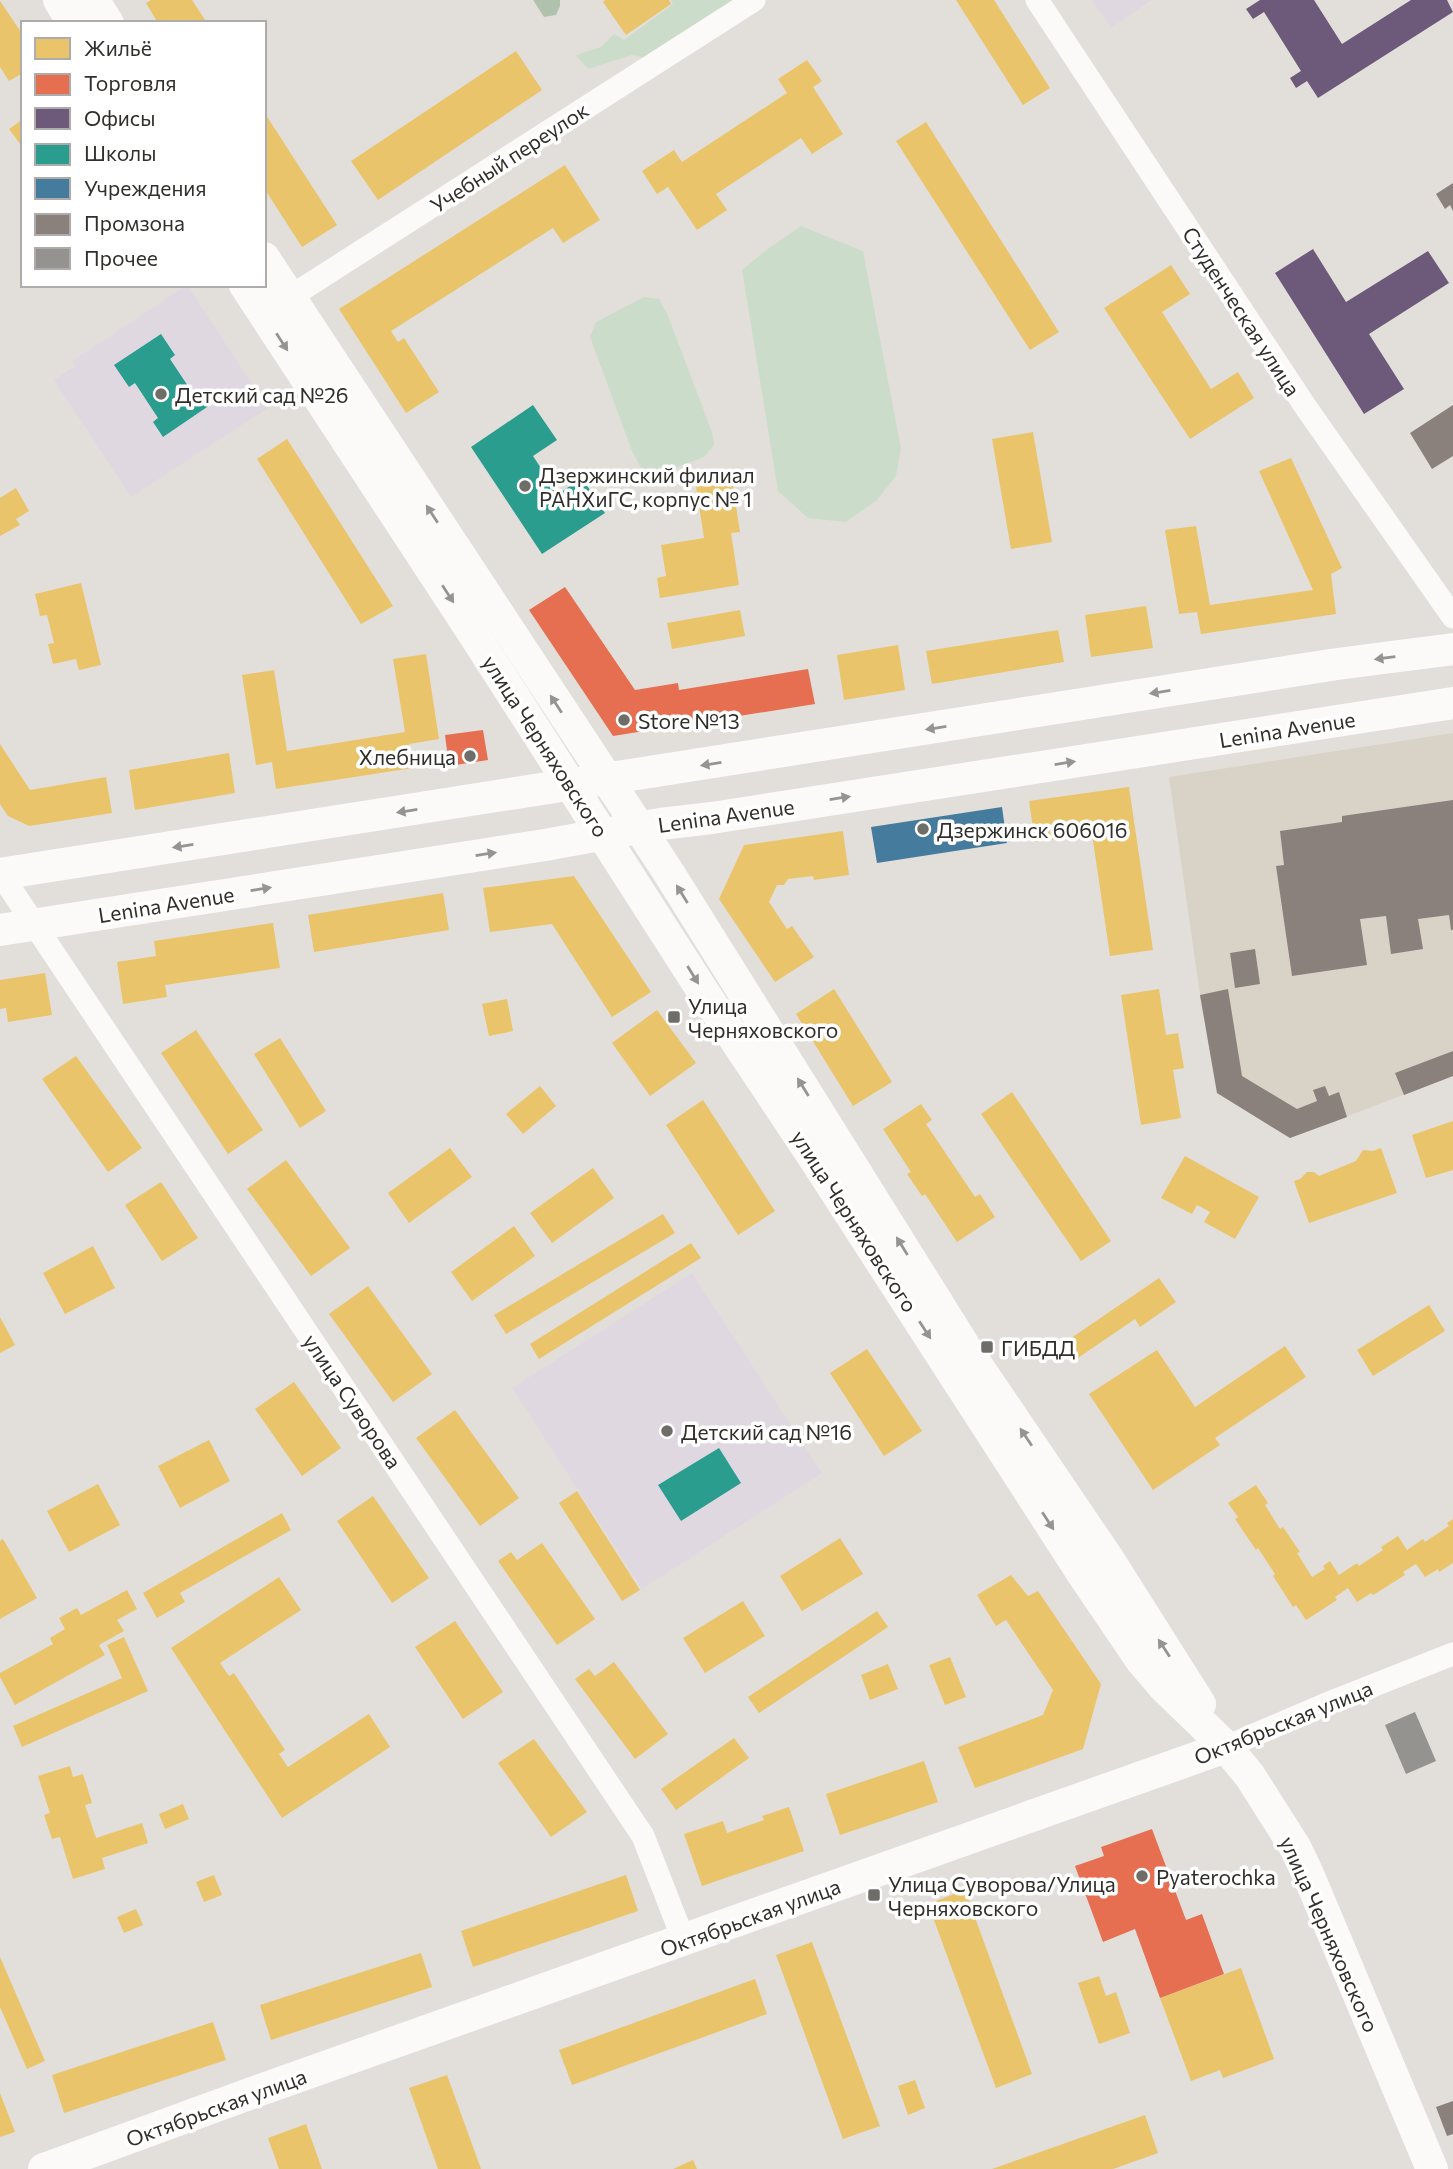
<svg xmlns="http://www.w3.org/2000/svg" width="1453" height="2169" font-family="Commissioner,sans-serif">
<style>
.built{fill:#d9d3c7}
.education{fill:#dfd8e1}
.green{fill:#ccdcca}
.forest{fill:#b0c2ae}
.homes{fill:#e9c46a}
.shops{fill:#e76f51}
.offices{fill:#6d597a}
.schools{fill:#2a9d8f}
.public{fill:#457b9d}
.industry{fill:#8a817c}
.building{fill:#95938f}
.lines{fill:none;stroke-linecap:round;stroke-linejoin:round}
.street{stroke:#fbfaf9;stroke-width:23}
.secondary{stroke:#fbfaf9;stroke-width:32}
.oneway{fill:#969492}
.poi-dot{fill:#6f6d68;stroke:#fff;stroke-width:2.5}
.labels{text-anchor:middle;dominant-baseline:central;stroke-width:7;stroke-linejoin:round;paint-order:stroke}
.street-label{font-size:21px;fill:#312f2b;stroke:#fff}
.poi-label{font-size:21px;fill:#312f2b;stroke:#fff;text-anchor:start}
</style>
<rect width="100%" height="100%" fill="#e2dfda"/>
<polygon class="built" points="1453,733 1453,1076 1290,1138 1217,1093 1200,995 1169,777"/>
<g class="education">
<polygon points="1092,0 1152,0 1111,28"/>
<polygon points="187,285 268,408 131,497 54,380 75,366 72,361"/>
<polygon points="692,1273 822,1473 642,1589 512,1388"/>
</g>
<g class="green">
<polygon points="671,0 744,0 652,59 632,55 588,69 576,55 601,47 614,34 624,40 673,4"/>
<polygon points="801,226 863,251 901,448 896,476 877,500 846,522 808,518 778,491 742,270 765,251"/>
<polygon points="644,297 659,299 668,316 712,432 714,445 704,457 657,475 642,470 632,451 590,337 596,322"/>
</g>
<polygon class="forest" points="533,0 560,0 560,6 556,15 544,17"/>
<g class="homes">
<polygon points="151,0 192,0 207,23 158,23 146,3"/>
<polygon points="605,0 669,0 671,4 626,35 603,2"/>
<polygon points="956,0 994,0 1050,88 1023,105"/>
<polygon points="0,1 23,35 23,73 9,81 0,67"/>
<polygon points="516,51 542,90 378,200 351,161"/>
<polygon points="807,60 822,81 813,87 843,134 812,154 801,138 716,194 727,210 697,230 668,187 657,194 642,171 674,150 682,162 787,93 778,79"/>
<polygon points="264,112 337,225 302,247 264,188"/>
<polygon points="23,119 23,148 9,129"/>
<polygon points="926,122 1059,332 1030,350 896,141"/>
<polygon points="565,165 600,220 563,243 553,228 391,331 398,342 404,338 439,392 406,413 339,309"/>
<polygon points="1171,265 1190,294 1162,312 1211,389 1238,372 1254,398 1190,439 1104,308"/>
<polygon points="1033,432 1052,542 1011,549 992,439"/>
<polygon points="287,439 393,606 361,624 257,459"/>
<polygon points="1291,458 1342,568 1331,574 1336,614 1201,634 1197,612 1179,614 1165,530 1196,526 1210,605 1313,590 1259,471"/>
<polygon points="732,480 740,532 731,533 739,585 660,598 657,578 666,576 661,545 704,538 696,486"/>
<polygon points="16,488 29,511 16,519 20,525 0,536 0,498"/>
<polygon points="81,583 101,665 79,670 76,659 53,664 48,644 54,643 47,615 40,616 35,594"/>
<polygon points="1146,606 1153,648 1091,657 1085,615"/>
<polygon points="740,610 745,636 672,649 667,623"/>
<polygon points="1058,630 1064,662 932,684 926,651"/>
<polygon points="898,645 905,690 844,700 837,655"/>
<polygon points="426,654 439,739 409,744 413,768 276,789 272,762 256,765 242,675 274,670 287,751 405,732 393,659"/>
<polygon points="0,744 30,790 106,777 112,813 29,826 8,816 0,804"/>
<polygon points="229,753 235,793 135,810 129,770"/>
<polygon points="1129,787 1153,950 1110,956 1092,834 1035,842 1029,801"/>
<polygon points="843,831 849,875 814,880 813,876 788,879 784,885 777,885 769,902 787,929 792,926 814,957 775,982 719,899 744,845"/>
<polygon points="574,876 651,992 612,1017 552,924 490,932 483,888"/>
<polygon points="443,893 449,930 314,952 308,915"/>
<polygon points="273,923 280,968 165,985 167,997 123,1004 117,962 156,956 154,941"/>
<polygon points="45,973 52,1015 8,1022 6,1008 0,1009 0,980"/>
<polygon points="834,989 892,1082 853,1106 796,1014"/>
<polygon points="1159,989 1166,1035 1178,1033 1184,1068 1173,1070 1181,1118 1141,1125 1121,995"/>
<polygon points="507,999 513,1031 489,1036 482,1004"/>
<polygon points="657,1010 696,1063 650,1096 612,1043"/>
<polygon points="196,1030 263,1130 228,1154 161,1053"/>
<polygon points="280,1038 326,1111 300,1128 254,1054"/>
<polygon points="76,1056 142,1148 108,1172 42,1079"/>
<polygon points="540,1086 556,1106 523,1134 506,1114"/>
<polygon points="1012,1092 1111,1241 1081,1261 981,1114"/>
<polygon points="703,1100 775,1211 738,1235 666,1125"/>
<polygon points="921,1104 932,1120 926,1124 975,1197 980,1194 995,1217 957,1242 925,1194 922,1196 907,1174 911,1172 883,1129"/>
<polygon points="1453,1121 1453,1170 1426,1178 1412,1135"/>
<polygon points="450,1148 472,1177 409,1223 388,1193"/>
<polygon points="1381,1148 1397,1193 1309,1223 1294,1181 1300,1179 1307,1172 1314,1172 1319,1176 1356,1161 1363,1150 1373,1151"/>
<polygon points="1185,1156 1259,1197 1235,1239 1204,1222 1210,1212 1197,1205 1192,1214 1161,1198"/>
<polygon points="286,1160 350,1248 311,1276 247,1189"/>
<polygon points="593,1168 614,1198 552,1243 530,1213"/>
<polygon points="161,1182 198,1238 162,1261 125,1205"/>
<polygon points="663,1214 675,1233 506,1334 494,1315"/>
<polygon points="514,1226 535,1256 472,1301 451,1272"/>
<polygon points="691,1243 701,1258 539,1359 530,1344"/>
<polygon points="93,1246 115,1288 65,1314 43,1273"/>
<polygon points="1159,1278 1176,1302 1140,1327 1135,1319 1072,1362 1061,1345"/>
<polygon points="368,1286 432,1374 393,1402 329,1314"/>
<polygon points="1429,1305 1445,1331 1373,1376 1357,1350"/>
<polygon points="0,1317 15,1345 0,1353"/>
<polygon points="1285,1346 1306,1377 1215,1438 1220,1445 1153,1490 1089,1394 1157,1350 1195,1407"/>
<polygon points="867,1349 922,1431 884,1456 830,1373"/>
<polygon points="294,1382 341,1448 302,1476 255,1409"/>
<polygon points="455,1410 519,1498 480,1526 416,1438"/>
<polygon points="209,1440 230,1481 180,1508 158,1466"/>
<polygon points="98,1484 120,1525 69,1552 47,1511"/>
<polygon points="1256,1485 1268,1503 1265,1505 1280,1529 1283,1527 1300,1552 1297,1553 1312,1577 1325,1569 1323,1566 1330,1561 1339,1575 1357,1563 1359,1566 1383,1550 1381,1547 1398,1536 1407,1550 1423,1539 1425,1542 1449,1526 1447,1523 1453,1519 1453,1563 1439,1572 1438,1569 1425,1577 1416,1564 1403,1572 1405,1575 1373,1595 1371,1593 1357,1602 1348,1588 1335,1597 1337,1600 1306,1620 1296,1605 1293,1607 1273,1576 1275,1574 1258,1548 1256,1550 1235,1519 1238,1517 1228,1503"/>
<polygon points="577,1491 640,1590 622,1601 559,1503"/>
<polygon points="373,1496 429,1578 392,1603 337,1521"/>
<polygon points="282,1513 291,1530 180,1593 185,1602 157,1618 143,1593"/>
<polygon points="840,1538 863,1574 802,1611 780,1576"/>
<polygon points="3,1539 37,1598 0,1619 0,1541"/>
<polygon points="542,1543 595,1619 557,1645 498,1561 511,1552 517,1560"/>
<polygon points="1011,1575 1028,1596 1038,1591 1101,1684 1083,1749 975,1788 958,1747 1043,1715 1053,1690 1006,1620 996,1626 977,1595"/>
<polygon points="279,1577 301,1610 220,1663 229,1676 234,1673 285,1750 279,1754 288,1767 369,1714 390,1747 282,1818 171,1648"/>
<polygon points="127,1590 137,1609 117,1620 124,1631 99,1645 105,1655 15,1705 0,1677 0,1673 53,1644 50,1638 65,1629 59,1618 77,1608 81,1615"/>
<polygon points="743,1601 765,1636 705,1673 683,1638"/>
<polygon points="877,1611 888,1627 759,1713 748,1697"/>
<polygon points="455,1621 503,1692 463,1719 415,1647"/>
<polygon points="124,1637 148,1691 22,1747 13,1726 122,1678 107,1645"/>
<polygon points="950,1657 966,1697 945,1705 929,1665"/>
<polygon points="614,1662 668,1734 635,1759 575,1679 589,1669 595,1676"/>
<polygon points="888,1664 898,1689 870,1700 861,1675"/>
<polygon points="734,1738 749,1758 676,1810 661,1789"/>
<polygon points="534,1739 587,1812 551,1837 498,1763"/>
<polygon points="924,1761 938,1802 840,1835 826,1794"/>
<polygon points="70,1766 73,1777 83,1774 92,1803 85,1805 96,1838 142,1823 148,1843 102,1858 105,1869 73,1879 60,1837 52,1839 44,1815 50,1813 38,1776"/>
<polygon points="183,1804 189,1819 165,1829 159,1814"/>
<polygon points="789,1807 804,1851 702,1886 684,1834 723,1821 727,1833 764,1820 762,1816"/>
<polygon points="214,1875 222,1895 204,1902 196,1882"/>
<polygon points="626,1875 638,1911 473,1967 461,1931"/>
<polygon points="965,1890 1032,2074 996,2088 928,1904"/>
<polygon points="136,1909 143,1925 124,1933 117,1917"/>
<polygon points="812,1942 880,2126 843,2139 776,1955"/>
<polygon points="421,1953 432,1987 271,2040 260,2005"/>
<polygon points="0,1957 45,2061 27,2069 0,2007"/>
<polygon points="1241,1968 1274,2059 1223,2078 1220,2070 1191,2081 1160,1998"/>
<polygon points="1099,1976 1106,1996 1116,1992 1130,2033 1099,2044 1078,1983"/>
<polygon points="755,1979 767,2014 572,2085 559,2050"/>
<polygon points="213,2022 226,2060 64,2113 52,2075"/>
<polygon points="447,2075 481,2169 438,2169 409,2088"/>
<polygon points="915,2080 925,2108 908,2115 898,2086"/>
<polygon points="0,2093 15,2132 0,2137"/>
<polygon points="1145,2115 1158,2153 1113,2169 992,2169"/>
<polygon points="306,2124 322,2169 279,2169 268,2138"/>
<polygon points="693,2160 697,2169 673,2169"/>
</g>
<g class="shops">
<polygon points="565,587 635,690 678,683 679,690 808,669 815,704 613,736 529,610"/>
<polygon points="483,730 488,760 449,766 445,735"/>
<polygon points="1152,1829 1186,1920 1202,1914 1224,1974 1160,1998 1135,1929 1103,1942 1075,1866 1104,1856 1101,1847"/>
</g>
<g class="offices">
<polygon points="1260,0 1314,0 1342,44 1411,0 1447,0 1453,12 1318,98 1307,81 1296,88 1290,78 1301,71 1264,12 1253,19 1246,9"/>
<polygon points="1313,249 1346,302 1428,251 1449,283 1369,334 1404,389 1364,414 1275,273"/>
</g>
<g class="schools">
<polygon points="161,334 175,355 170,359 192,392 198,389 210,405 163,437 153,422 158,418 135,383 129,387 114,365"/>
<polygon points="533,405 557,440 533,456 558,494 582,478 605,513 542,554 471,447"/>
<polygon points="719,1448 741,1483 681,1521 658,1485"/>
</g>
<polygon class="public" points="1002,807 1007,843 877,863 871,827"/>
<g class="industry">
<polygon points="1453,183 1453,211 1450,205 1445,209 1436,194"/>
<polygon points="1453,405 1453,456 1432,469 1410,433"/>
<polygon points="1453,800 1453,930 1451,930 1449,915 1418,919 1423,949 1391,954 1386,916 1360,919 1367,965 1292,976 1276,866 1284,865 1280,831 1342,822 1342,816"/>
<polygon points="1255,949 1260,984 1235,988 1230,953"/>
<polygon points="1228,989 1242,1076 1297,1109 1317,1101 1313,1090 1325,1086 1329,1096 1339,1092 1347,1117 1290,1138 1217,1093 1200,995"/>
<polygon points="1453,1051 1453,1076 1404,1095 1395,1073"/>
<polygon points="1453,2101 1453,2134 1447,2136 1436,2107"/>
</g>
<polygon class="building" points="1415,1712 1436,1761 1406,1774 1385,1725"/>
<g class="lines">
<g class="street">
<polyline points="1037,0 1305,406 1453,617"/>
<polyline points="290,297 754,0"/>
<polyline points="0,873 643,1836 684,1941"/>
<polyline points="1226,1747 1324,1705 1453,1654"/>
</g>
<g class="secondary">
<polyline points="59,0 73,23"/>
<polyline points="93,0 108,23"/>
<polyline points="264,258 667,870 970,1355 1109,1560 1200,1704"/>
<polyline points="245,285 475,636 704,993 816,1161 1084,1576 1141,1660 1164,1687 1226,1747 1250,1776 1295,1847 1308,1874 1432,2169"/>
<polyline points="0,874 1337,664 1453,649"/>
<polyline points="0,930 545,845 660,824 712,818 1453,703"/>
<polyline points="44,2169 263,2089 1226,1747"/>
</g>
</g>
<defs><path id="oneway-solid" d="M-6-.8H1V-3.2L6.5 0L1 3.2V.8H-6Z" transform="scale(1.75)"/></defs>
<g class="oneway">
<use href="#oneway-solid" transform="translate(282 342) rotate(57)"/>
<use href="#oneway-solid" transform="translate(432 514) rotate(-123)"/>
<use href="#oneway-solid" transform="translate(448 594) rotate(57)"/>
<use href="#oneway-solid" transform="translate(1385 658) rotate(173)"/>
<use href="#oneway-solid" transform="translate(1160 692) rotate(171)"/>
<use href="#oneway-solid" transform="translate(556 704) rotate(-123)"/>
<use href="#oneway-solid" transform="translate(936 728) rotate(171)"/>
<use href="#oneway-solid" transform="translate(1065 763) rotate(-9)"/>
<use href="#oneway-solid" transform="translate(711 764) rotate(171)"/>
<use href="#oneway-solid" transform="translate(840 798) rotate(-9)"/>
<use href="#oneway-solid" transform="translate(407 811) rotate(171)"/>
<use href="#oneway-solid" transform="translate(183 846) rotate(171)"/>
<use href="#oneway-solid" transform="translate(486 854) rotate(-9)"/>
<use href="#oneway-solid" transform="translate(261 889) rotate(-9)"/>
<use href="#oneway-solid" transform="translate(682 894) rotate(-122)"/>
<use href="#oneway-solid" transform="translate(693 975) rotate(58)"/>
<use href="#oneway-solid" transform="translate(803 1087) rotate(-122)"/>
<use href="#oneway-solid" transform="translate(902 1246) rotate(-122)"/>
<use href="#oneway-solid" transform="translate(925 1330) rotate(57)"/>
<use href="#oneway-solid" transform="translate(1026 1437) rotate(-124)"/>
<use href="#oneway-solid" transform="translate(1048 1521) rotate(57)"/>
<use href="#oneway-solid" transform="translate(1164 1648) rotate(-123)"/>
</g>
<g class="poi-dot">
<circle cx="161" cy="394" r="7"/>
<circle cx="525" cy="486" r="7"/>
<circle cx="624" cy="720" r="7"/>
<circle cx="470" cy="756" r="7"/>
<circle cx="923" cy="829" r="7"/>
<rect x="667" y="1010" width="14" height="14" rx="3.5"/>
<rect x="980" y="1340" width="14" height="14" rx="3.5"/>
<circle cx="667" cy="1431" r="7"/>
<circle cx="1142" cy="1876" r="7"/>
<rect x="867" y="1888" width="14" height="14" rx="3.5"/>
</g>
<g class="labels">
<g class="street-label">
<text transform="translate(509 157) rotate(-33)">Учебный переулок</text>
<text transform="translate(1242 311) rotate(57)">Студенческая улица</text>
<text transform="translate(1287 729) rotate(-9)">Lenina Avenue</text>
<text transform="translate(546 746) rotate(57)">улица Черняховского</text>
<text transform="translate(726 815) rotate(-8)">Lenina Avenue</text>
<text transform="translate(166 904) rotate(-9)">Lenina Avenue</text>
<text transform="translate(855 1221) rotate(57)">улица Черняховского</text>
<text transform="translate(353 1401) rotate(56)">улица Суворова</text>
<text transform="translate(1283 1722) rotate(-22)">Октябрьская улица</text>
<text transform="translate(750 1917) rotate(-20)">Октябрьская улица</text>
<text transform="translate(1330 1934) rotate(66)">улица Черняховского</text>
<text transform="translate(216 2107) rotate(-20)">Октябрьская улица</text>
</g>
<g class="poi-label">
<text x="175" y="394">Детский сад №26</text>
<text x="539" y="474">Дзержинский филиал<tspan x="539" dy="24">РАНХиГС, корпус № 1</tspan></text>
<text x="638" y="720">Store №13</text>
<text x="456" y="756" text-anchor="end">Хлебница</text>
<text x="937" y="829">Дзержинск 606016</text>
<text x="688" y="1005">Улица<tspan x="688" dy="24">Черняховского</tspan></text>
<text x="1001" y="1347">ГИБДД</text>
<text x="681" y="1431">Детский сад №16</text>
<text x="1156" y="1876">Pyaterochka</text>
<text x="888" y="1883">Улица Суворова/Улица<tspan x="888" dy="24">Черняховского</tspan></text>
</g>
</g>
<rect x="21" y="21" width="245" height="266" fill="#ffffff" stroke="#adacaa" stroke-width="2"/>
<rect x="35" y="38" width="35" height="21" fill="#e9c46a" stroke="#adacaa" stroke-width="2"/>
<text x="84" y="56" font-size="21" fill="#312f2b">Жильё</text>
<rect x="35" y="74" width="35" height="21" fill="#e76f51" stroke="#adacaa" stroke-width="2"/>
<text x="84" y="91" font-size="21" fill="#312f2b">Торговля</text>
<rect x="35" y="108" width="35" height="21" fill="#6d597a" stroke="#adacaa" stroke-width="2"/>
<text x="84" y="126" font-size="21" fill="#312f2b">Офисы</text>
<rect x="35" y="144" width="35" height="21" fill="#2a9d8f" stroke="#adacaa" stroke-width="2"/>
<text x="84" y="161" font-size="21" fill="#312f2b">Школы</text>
<rect x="35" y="178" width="35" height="21" fill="#457b9d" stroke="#adacaa" stroke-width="2"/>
<text x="84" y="196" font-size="21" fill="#312f2b">Учреждения</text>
<rect x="35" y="214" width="35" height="21" fill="#8a817c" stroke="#adacaa" stroke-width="2"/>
<text x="84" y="231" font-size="21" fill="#312f2b">Промзона</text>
<rect x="35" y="248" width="35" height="21" fill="#95938f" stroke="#adacaa" stroke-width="2"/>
<text x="84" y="266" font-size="21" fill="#312f2b">Прочее</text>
</svg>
